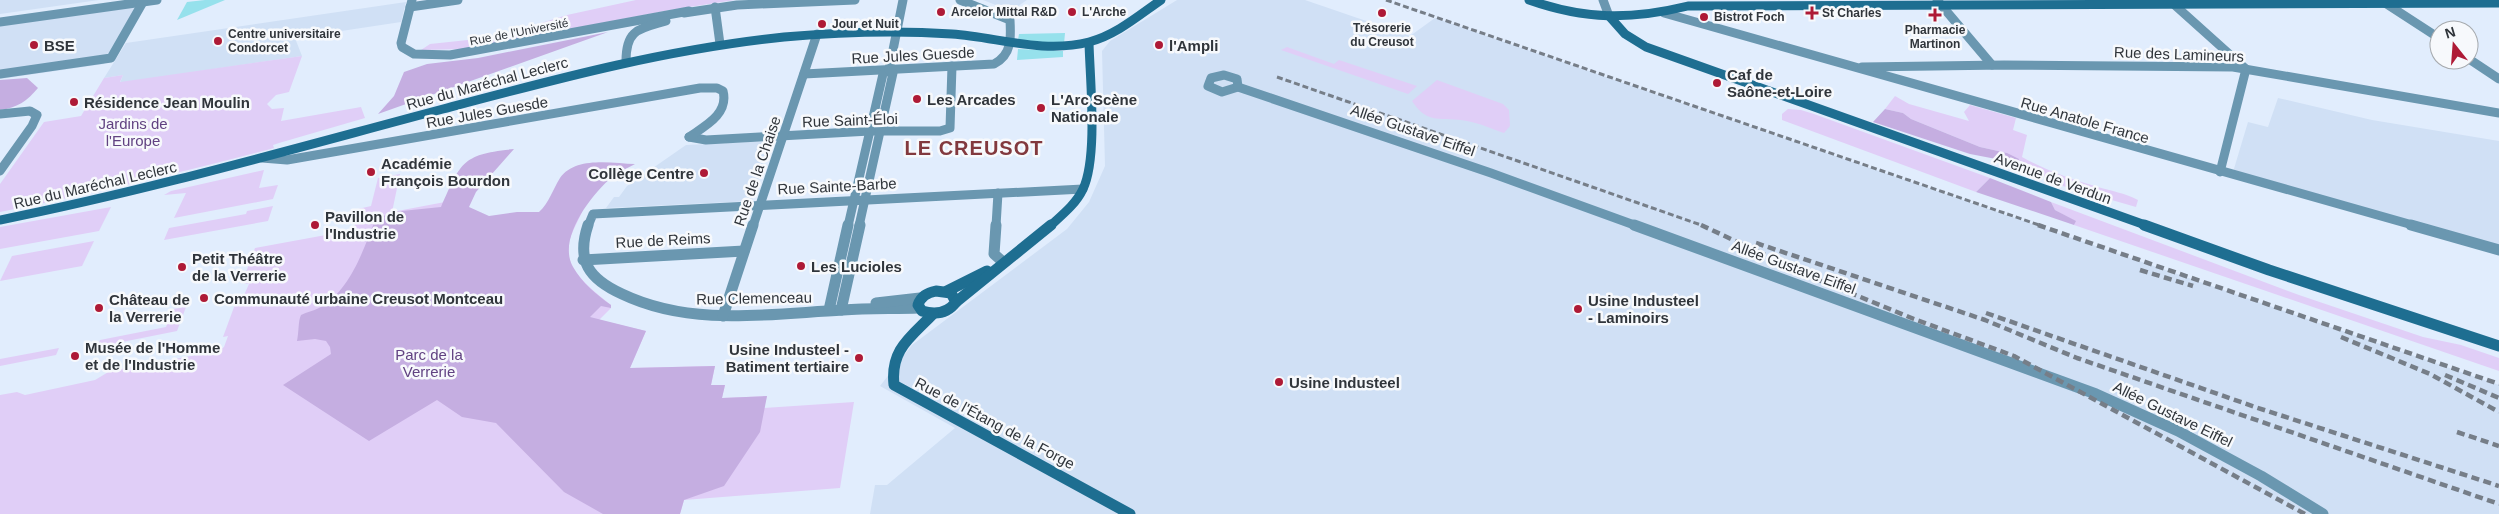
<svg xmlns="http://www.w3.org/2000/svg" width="2499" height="514" font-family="Helvetica,sans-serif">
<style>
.built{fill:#d0e0f5}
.green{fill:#e0cef7}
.forest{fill:#c5aee1}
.water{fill:#96e1ec}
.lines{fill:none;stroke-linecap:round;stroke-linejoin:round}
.street-far1{stroke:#6a97b0;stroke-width:9}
.street{stroke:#6a97b0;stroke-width:11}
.secondary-far1{stroke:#1e6e91;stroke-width:9}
.secondary{stroke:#1e6e91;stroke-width:11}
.rail-far1{stroke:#767e88;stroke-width:3;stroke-dasharray:6 3;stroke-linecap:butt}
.rail{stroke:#767e88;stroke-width:4.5;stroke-dasharray:8 4.5;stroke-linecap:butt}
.poi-dot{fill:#ae1a36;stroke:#f7f9fc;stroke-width:2}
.labels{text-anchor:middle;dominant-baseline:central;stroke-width:5;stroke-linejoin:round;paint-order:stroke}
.far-poi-label{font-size:12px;font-weight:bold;fill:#30353b;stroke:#f7f9fc;text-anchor:start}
.far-street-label{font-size:12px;fill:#30353b;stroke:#f7f9fc}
.poi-label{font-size:15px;font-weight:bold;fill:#30353b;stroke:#f7f9fc;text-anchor:start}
.street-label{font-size:15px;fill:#30353b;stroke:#f7f9fc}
.park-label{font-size:15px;fill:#614282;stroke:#f7f9fc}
.district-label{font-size:20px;font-weight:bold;letter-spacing:1px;fill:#82393e;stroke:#f7f9fc}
</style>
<rect width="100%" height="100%" fill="#e1edfd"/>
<g class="built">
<polygon points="0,0 99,0 0,14"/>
<polygon points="983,0 1027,0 1011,11"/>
<polygon points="1177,0 1305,0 1410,36 1435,18 2499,385 2499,514 870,514 875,485 887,485 955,428 880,386 912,345 1067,229 1089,202 1105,166 1102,51 1110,41"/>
<polygon points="406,2 401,22 295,38 302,56 120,83 123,75 104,78 126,43"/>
<polygon points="136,7 104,64 0,79 0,26"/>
<polygon points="2278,98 2372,120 2499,141 2499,245 2233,172 2248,122 2268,127"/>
<polygon points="771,141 752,201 606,208 614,197 619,197 627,186 686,145"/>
</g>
<g class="green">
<polygon points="636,0 735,0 670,10 464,49 421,50 430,44 496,37 567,15"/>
<polygon points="1287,47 1334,64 1339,60 1417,86 1408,94 1281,50"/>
<path d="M302 56 289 92 276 95 267 104 272 109 284 108 281 121 361 107 365 118 279 143 273 145 274 148C183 172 92 194 0 212V184L44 122 81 116 104 78 123 75 120 82Z"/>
<path d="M1437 80 1503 104 1509 110 1510 126 1504 133C1492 129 1479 123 1467 121 1442 116 1428 126 1412 101Z"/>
<path d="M1895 96 1909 104 1969 121 1964 112 1970 105 2016 118 2013 130 2027 135 2022 157C2045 170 2073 180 2098 187 2112 191 2124 193 2138 200L2136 207 2056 184 2041 175 1999 161 2017 163 2007 153 1980 147 1911 119 1903 113 1885 109Z"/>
<polygon points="1788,109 1801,110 1814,114 1990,178 1976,192 1782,120 1782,114"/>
<polygon points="264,170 259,188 278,185 273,199 174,218 186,193 164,195 171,191"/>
<path d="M400 174 392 212 445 202 473 218 582 212C577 224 567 239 568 252 571 275 595 292 611 305V308L599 320 646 331 630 368 715 366 711 385H725L722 398 767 396 764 408 854 402 840 488 684 500 680 514H0V395L17 392 25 395 95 380 110 371 218 351 224 347 228 336 223 337 237 299 244 295 249 284 242 283 255 248 353 230 355 224 361 222 363 213 357 214 358 209 371 206 378 178Z"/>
<polygon points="2051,202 2299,295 2423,337 2461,345 2499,358 2499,371 2074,225 2075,221 2055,210"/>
<polygon points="273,206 268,221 164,240 169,228 246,214 247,211"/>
<polygon points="111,207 99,231 0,249 0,227"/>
<polygon points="94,241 82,266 0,281 12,256"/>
<polygon points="186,307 177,331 97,347 100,340 166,327 173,309"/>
<polygon points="59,348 56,355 0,366 0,359"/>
</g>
<g class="forest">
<polygon points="608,32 378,114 394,96 404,72 427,64 478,58"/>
<path d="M27 78 38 88C27 101 17 108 0 110V80Z"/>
<polygon points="1885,109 1903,113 1911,119 1980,147 2007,153 2019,159 2017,163 1970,154 1873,122"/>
<path d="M514 149 476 192 469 207 489 216 517 212H539C549 203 553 189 560 178 575 156 612 163 635 164 628 168 618 172 612 177 591 195 557 239 573 267 582 283 597 295 611 305V308L601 306 590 317 646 331 630 368 715 366 711 385H725L722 398 767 396 760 432 724 486 684 500 680 514H603L564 492 496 423 462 417 437 400 369 441 283 385 331 354 330 347 326 341 315 339 297 341C299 332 298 321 301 315 307 312 313 311 319 308 350 291 363 251 375 220L392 212 441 207C461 162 462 154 514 149Z"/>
<polygon points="1990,178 2051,202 2055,210 2076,221 2074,225 1976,192"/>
</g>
<g class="water">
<polygon points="205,0 225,0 177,20 187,2"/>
<polygon points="1065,33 1064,44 1018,40 1019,34"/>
<polygon points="1018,49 1063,51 1063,57 1017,60"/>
</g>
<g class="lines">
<g class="street-far1">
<polyline points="412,0 401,43 402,47 414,54 450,55 689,11"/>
<polyline points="1603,0 1609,16"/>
<polyline points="1937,0 1992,65"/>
<polyline points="2169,0 2246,69 2220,172"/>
<polyline points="2382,1 2439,38"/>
<polyline points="410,7 458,0"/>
<polyline points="715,7 720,44"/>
<polyline points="684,13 737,5 855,0"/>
<polyline points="1664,13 2416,226"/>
<polyline points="0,22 157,0"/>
<polyline points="2469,59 2499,79"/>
<path d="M626 61C626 29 639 29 666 21"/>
<polyline points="1862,67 2004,65 2233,67 2499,113"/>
<polyline points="0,74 111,58 143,2"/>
<path d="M804 74 994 64C1012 55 1011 38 1010 20L960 0"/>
<polygon points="1224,75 1237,79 1238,87 1222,92 1208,86 1211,78"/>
<polyline points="1238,87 1491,173 1637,226"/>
<polyline points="0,114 30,111 37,115 32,126 0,171"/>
<polyline points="689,137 706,140 870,131 940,131 950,128 952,66"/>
<path d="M262 158 287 160 700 88H717L723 91C729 114 705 126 689 137"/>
<polyline points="588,226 593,214 1083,189"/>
<polyline points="753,226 817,34"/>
<polyline points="848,226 883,74 889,70"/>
<polyline points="859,226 893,73 889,70 903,0"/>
<polyline points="996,226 998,193"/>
</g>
<g class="street">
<path d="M588 225C576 261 589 279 622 294 691 327 768 314 843 310 868 308 894 309 919 308"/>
<polyline points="996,225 994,254 1003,262"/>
<polyline points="1634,225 2096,394 2178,431 2261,476 2323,514"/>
<polyline points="2411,225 2499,250"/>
<polyline points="583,260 744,251"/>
<polyline points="876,303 920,298"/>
<polyline points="829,310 848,225"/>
<polyline points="841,310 860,225"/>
<polyline points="723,316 753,225"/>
</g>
<g class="secondary-far1">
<path d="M1529 0C1586 20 1630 20 1688 6L2499 3"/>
<polyline points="1609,16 1625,34 1646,47 2148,226"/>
<path d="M0 220C150 190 296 148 443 109 556 79 667 49 784 37 839 32 896 30 952 34 997 37 1043 54 1089 42 1116 35 1138 16 1161 0"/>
<path d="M1050 226C1062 215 1076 204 1083 189 1098 157 1090 80 1089 43"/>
</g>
<g class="secondary">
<polyline points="2144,225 2269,270 2499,346"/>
<path d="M936 291 951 293 956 302C947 314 935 315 922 311L918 305C921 296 927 293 936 291Z"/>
<polyline points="947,291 987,271"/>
<polyline points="956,302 1051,225"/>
<path d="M933 314C911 337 890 349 894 385L1130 514"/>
</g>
<g class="rail-far1">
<polyline points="1386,0 2042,226"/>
<polyline points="1277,77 1704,226"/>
</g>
<g class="rail">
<polyline points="1701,225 1819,280 1914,319 2014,356 2305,514"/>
<polyline points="2038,225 2499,384"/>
<polyline points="1756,243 1985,320 2077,358 2499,504"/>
<polyline points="2140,270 2193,286"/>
<polyline points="1986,313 2255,407 2499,486"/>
<polyline points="2341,337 2430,374 2499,412"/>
<polyline points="2445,375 2499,398"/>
<polyline points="2457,432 2499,446"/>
</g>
</g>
<g class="poi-dot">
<circle cx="941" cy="12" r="5"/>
<circle cx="1072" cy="12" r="5"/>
<circle cx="1382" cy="13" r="5"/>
<path d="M1809.5 5.5h5v5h5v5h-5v5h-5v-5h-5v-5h5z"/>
<path d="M1932.5 7.5h5v5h5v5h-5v5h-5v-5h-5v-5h5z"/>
<circle cx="1704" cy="17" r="5"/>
<circle cx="822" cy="24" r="5"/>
<circle cx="218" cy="41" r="5"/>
<circle cx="34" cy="45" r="5"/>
<circle cx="1159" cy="45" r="5"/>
<circle cx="1717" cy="83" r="5"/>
<circle cx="917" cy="99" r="5"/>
<circle cx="74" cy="102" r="5"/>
<circle cx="1041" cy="108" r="5"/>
<circle cx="371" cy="172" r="5"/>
<circle cx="704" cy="173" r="5"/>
<circle cx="315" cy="225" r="5"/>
<circle cx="801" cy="266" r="5"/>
<circle cx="182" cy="267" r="5"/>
<circle cx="204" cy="298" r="5"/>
<circle cx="99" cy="308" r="5"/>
<circle cx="1578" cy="309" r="5"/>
<circle cx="75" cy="356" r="5"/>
<circle cx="859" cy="358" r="5"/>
<circle cx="1279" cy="382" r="5"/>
</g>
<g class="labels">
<g class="far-poi-label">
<text x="951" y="12">Arcelor Mittal R&amp;D</text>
<text x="1082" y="12">L'Arche</text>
<text x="1822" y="13">St Charles</text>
<text x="1714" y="17">Bistrot Foch</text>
<text x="832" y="24">Jour et Nuit</text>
<text x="1382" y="28" text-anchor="middle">Trésorerie<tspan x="1382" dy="14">du Creusot</tspan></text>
<text x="1935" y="30" text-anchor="middle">Pharmacie<tspan x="1935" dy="14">Martinon</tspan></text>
<text x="228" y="34">Centre universitaire<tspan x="228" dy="14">Condorcet</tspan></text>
</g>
<g class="far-street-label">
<text transform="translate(519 32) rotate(-11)">Rue de l'Université</text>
</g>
<g class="poi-label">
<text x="44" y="45">BSE</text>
<text x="1169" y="45">l'Ampli</text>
<text x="1727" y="74">Caf de<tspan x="1727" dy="17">Saône-et-Loire</tspan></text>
<text x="927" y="99">Les Arcades</text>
<text x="1051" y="99">L'Arc Scène<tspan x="1051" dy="17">Nationale</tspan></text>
<text x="84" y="102">Résidence Jean Moulin</text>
<text x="381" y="163">Académie<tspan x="381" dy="17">François Bourdon</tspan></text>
<text x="694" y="173" text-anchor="end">Collège Centre</text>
<text x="325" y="216">Pavillon de<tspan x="325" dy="17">l'Industrie</tspan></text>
<text x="192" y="258">Petit Théâtre<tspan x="192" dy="17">de la Verrerie</tspan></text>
<text x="811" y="266">Les Lucioles</text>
<text x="214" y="298">Communauté urbaine Creusot Montceau</text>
<text x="109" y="299">Château de<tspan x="109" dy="17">la Verrerie</tspan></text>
<text x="1588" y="300">Usine Industeel<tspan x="1588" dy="17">- Laminoirs</tspan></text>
<text x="85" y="347">Musée de l'Homme<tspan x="85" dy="17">et de l'Industrie</tspan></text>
<text x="849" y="349" text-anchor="end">Usine Industeel -<tspan x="849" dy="17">Batiment tertiaire</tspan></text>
<text x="1289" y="382">Usine Industeel</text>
</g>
<g class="street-label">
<text transform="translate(2179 54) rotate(2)">Rue des Lamineurs</text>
<text transform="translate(913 55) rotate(-3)">Rue Jules Guesde</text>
<text transform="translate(487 83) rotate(-15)">Rue du Maréchal Leclerc</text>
<text transform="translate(487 112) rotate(-10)">Rue Jules Guesde</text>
<text transform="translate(850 120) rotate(-2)">Rue Saint-Éloi</text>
<text transform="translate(2085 120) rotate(16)">Rue Anatole France</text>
<text transform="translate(1413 130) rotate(19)">Allée Gustave Eiffel</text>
<text transform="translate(757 171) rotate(-71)">Rue de la Chaise</text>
<text transform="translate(2053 178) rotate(20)">Avenue de Verdun</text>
<text transform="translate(95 185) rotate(-13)">Rue du Maréchal Leclerc</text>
<text transform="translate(837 186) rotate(-3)">Rue Sainte-Barbe</text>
<text transform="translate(663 240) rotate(-3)">Rue de Reims</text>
<text transform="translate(1794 267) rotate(20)">Allée Gustave Eiffel</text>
<text transform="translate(754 298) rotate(-1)">Rue Clemenceau</text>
<text transform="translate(2173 414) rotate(26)">Allée Gustave Eiffel</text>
<text transform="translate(995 423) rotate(28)">Rue de l'Étang de la Forge</text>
</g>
<g class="park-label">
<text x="133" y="123">Jardins de<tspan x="133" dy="17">l'Europe</tspan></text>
<text x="429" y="354">Parc de la<tspan x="429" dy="17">Verrerie</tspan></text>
</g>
<g class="district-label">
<text x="974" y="148">LE CREUSOT</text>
</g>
</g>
<g transform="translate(2454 45) rotate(343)"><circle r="24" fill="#f7f9fc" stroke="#a7abaf"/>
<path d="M0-4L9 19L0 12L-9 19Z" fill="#ae1a36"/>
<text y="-8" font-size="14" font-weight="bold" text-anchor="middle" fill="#30353b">N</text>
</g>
</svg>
